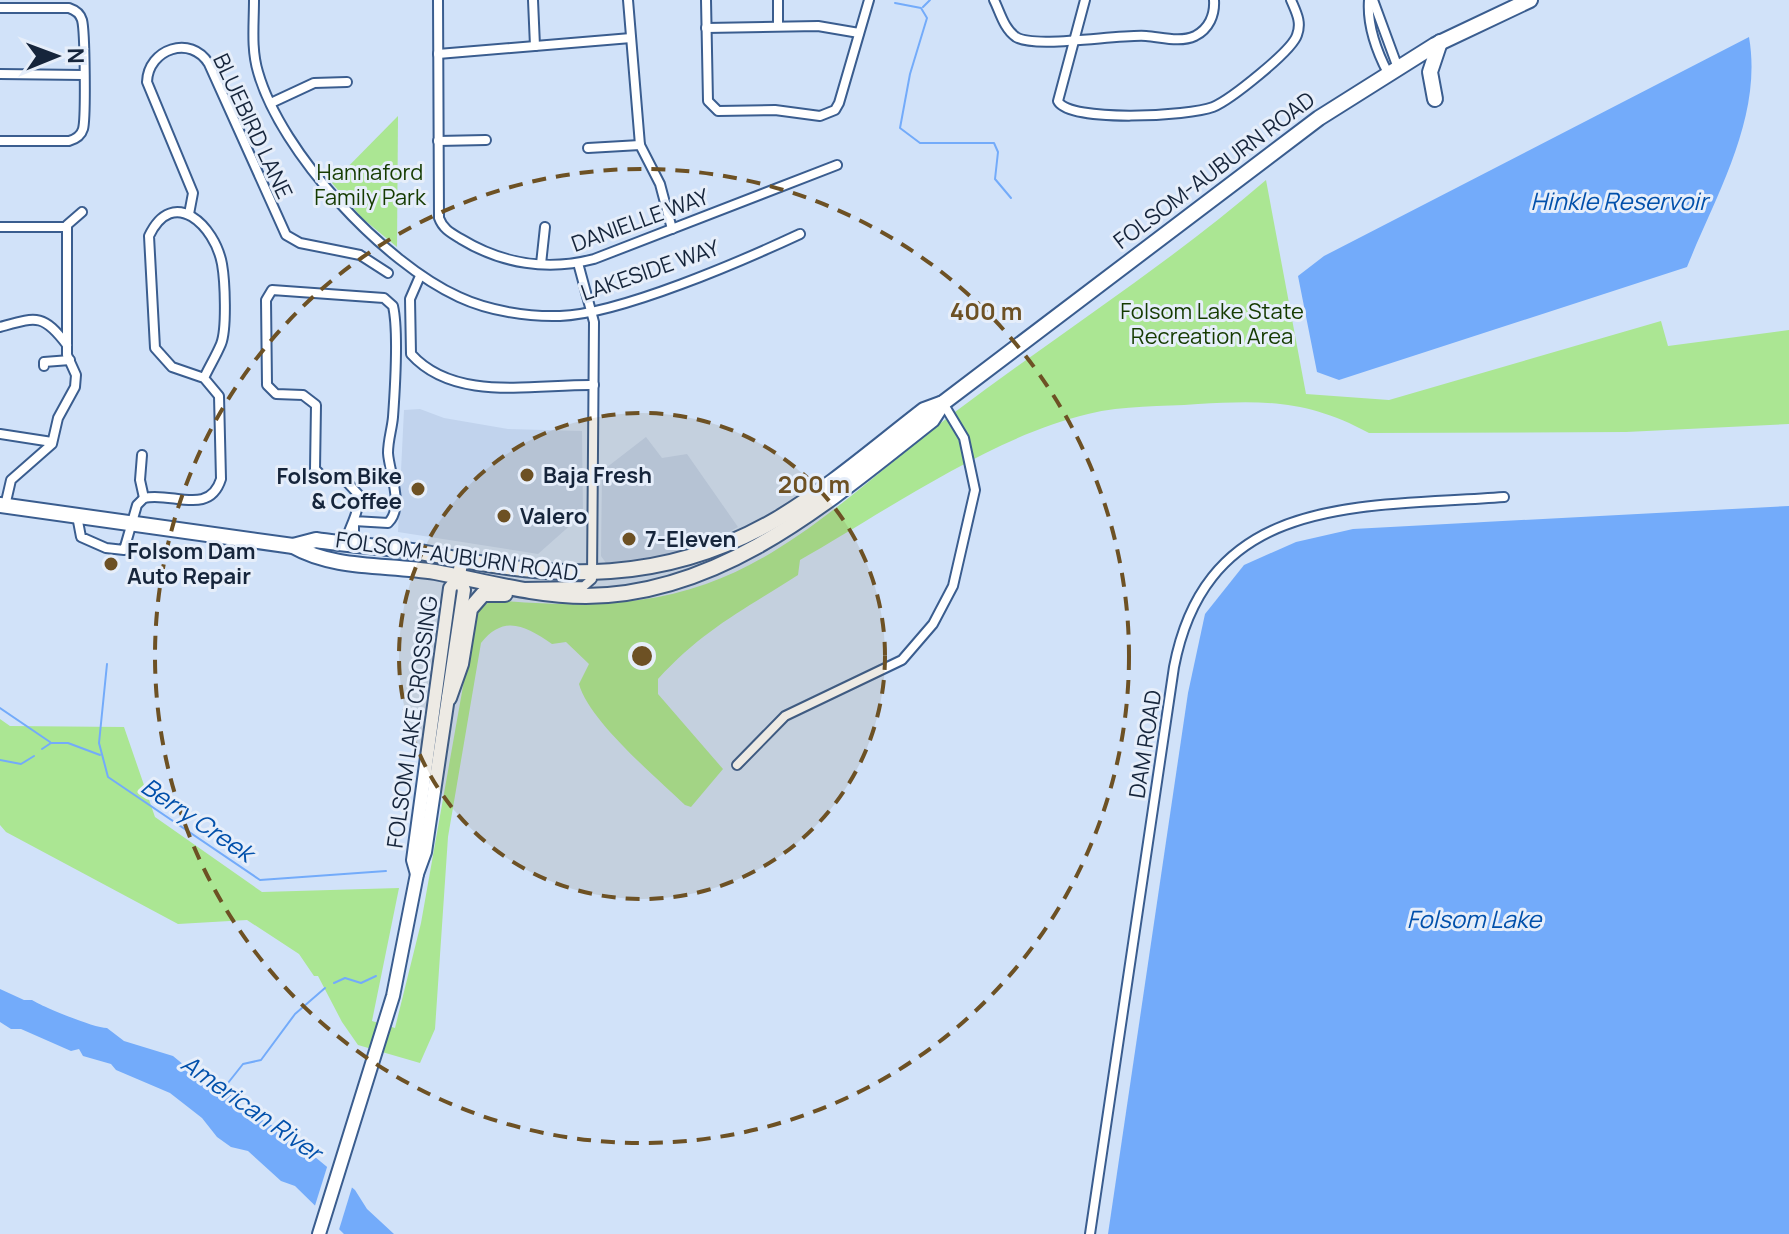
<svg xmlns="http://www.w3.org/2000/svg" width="1789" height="1234" font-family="Manrope,sans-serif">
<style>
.built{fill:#c1d3ed}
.green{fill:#abe693}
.water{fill:#73abfa}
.pier{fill:#d1e2f9}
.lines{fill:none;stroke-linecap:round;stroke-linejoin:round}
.stream{stroke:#73abfa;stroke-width:2}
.street-casing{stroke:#3a5d8f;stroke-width:12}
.secondary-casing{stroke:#3a5d8f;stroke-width:16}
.primary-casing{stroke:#3a5d8f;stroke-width:18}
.street{stroke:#fff;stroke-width:8}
.secondary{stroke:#fff;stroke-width:12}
.primary{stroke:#fff;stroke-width:14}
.ring{fill:none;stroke:#6d5124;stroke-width:4;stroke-dasharray:14 10}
.poi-dot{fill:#6d5124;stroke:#e6eefa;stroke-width:3}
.labels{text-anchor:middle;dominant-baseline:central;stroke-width:6;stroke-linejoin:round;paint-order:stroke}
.street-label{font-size:22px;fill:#16253b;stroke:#e6eefa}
.park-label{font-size:22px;fill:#153b00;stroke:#e6eefa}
.poi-label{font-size:22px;font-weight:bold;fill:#16253b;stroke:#e6eefa;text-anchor:start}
.water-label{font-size:24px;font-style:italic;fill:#0150ab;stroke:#e6eefa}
.centre{fill:#6d5124;stroke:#e6eefa;stroke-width:4}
.ring-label{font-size:24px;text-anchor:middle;font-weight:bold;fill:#6d5124;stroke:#e6eefa;stroke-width:6;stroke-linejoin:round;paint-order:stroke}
</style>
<rect width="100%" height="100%" fill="#d1e2f9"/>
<g class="built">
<polygon points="420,409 444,418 508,429 582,431 583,514 538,554 398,532 404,410"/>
<polygon points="646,437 662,458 687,454 738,527 709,543 670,555 606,563 601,556 602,471"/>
</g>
<g class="green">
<polygon points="398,116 397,247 362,218 332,183"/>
<path d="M1266 180 1306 394 1389 400 1661 321 1668 346 1789 330V424L1626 432 1369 433C1308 400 1264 400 1198 404 1161 407 1124 405 1088 414 993 436 886 511 800 560L798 575C742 611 704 629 658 679V694L723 769 691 807 685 805C656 777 589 721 579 684L589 664 566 642 552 644C526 626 504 614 481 643L448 837 435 1029 420 1063 358 1045 342 1022 318 976H314L299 954 247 920 178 924 6 832 0 825V719L10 726 124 727 155 817 262 892 399 888 372 1021 395 1028 421 923 476 613 491 600C565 606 635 609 706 584 798 552 878 470 955 412 1057 335 1169 264 1266 180Z"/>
</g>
<g class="water">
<path d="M1749 37C1763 117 1716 195 1687 267L1339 380 1317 372 1298 276 1324 256Z"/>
<polygon points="1789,506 1789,1234 1108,1234 1188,693 1205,614 1244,565 1296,542 1353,529"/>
<path d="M0 989 24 1000H32C43 1007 94 1028 107 1028L124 1041 173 1056 201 1079 224 1087 246 1111 286 1133 355 1190 367 1209 394 1234H344L295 1186 281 1181 248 1151 231 1147 217 1137 202 1118 170 1093 116 1070 111 1064 83 1056 79 1049 71 1051 21 1029H11L0 1022Z"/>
</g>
<polygon class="pier" points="328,1164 353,1184 338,1233 313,1212"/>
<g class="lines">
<g class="stream">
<polyline points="895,3 921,8 927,18 910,74 900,128 920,143 994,143 998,152 995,179 1011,198"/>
<polyline points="923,7 930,0"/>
<polyline points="107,664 99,743 108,777 260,880 386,871"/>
<polyline points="0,708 50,742"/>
<polyline points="42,749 51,743 68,743 100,755"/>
<polyline points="0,760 21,764 34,756"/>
<polyline points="334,983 345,978 361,983 376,976"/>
<polyline points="224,1088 243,1064 261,1060 295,1014 325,988"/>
</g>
<g class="street-casing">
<g id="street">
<path d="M254 0C254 24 251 49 258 72 281 153 384 263 459 297 489 311 528 317 560 316 620 314 742 261 800 234"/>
<path d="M438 0 439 218C443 229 451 233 461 239 502 264 548 271 594 259L837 165"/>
<polyline points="533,0 535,46"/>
<polyline points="628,0 640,145 660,184 672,229"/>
<polyline points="706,0 708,101 718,111 775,110 820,116 835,110 839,103 869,0"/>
<path d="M994 0C1000 12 1004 29 1016 37 1035 49 1118 34 1146 36 1161 37 1180 43 1195 36 1209 29 1215 15 1214 0"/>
<path d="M1085 0 1058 101C1069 123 1190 116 1213 107 1230 100 1292 51 1297 35 1302 22 1296 12 1291 0"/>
<path d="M1369 0C1367 26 1376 50 1388 73"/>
<polyline points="1373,0 1398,68"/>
<path d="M0 8H69C75 10 80 13 82 20 85 31 86 118 83 129 81 136 76 139 69 141H0"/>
<polyline points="778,26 778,0"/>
<polyline points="706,28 818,26 859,33"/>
<polyline points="438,54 631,38"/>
<polyline points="0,74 83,75"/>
<polyline points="271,103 314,83 347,82"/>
<polyline points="438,141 486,140"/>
<polyline points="588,148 640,145"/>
<path d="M189 214 193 193 147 82C148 49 191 34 209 64L286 235 300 243 360 255 388 273"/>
<polyline points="0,227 67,227"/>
<polyline points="541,264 545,227"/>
<path d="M420 276 410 299 411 354C455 403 535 384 594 385"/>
<path d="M0 327C36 317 43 313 67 345"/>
<polyline points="44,366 44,362 70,360"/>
<polyline points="0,434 52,442"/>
<polyline points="142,455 140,480 144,498"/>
<polyline points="5,506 11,480 52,444 58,418 75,387 76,375 67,355 67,225 82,212"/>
<path d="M77 516 81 537 106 548 124 550 137 505 144 498C171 491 209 517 221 479L219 396 204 378 172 367 155 348 149 236C173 185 215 226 222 264 225 281 227 329 221 344 216 356 209 367 204 378"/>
<path d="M345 544C349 526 360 514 358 494L345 480 323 477 315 469 316 405 303 395 276 394 267 385 266 300 272 290 384 298 393 306C399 332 395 389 393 417 392 429 388 440 388 453 389 472 405 507 388 523L354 521"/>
<polyline points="354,545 354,521"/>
<polyline points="523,587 584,586 592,579 594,322 578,263"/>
<polyline points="737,765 785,716 902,660 933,624 953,586 975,490 964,438 943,403"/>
<path d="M1090 1234 1174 667C1208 491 1364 508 1504 497"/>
</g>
</g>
<g class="secondary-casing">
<g id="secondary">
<polyline points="417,874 413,860 450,588 459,577 461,562"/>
<polyline points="319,1234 393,996 417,874 425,852 464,590 459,577"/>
</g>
</g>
<g class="primary-casing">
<g id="primary">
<polyline points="1435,99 1430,72 1440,42"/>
<path d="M0 505 293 546C335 570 388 564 435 572 484 581 535 596 586 596 723 595 830 500 932 420L943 403"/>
<path d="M293 546 316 540C355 546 397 547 436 555 559 580 664 585 777 519 829 488 876 447 924 410L943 403 1319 118 1435 45 1530 0"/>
<polyline points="449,698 461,664 470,609 483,594 505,594"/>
</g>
</g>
<use href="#street" class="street"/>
<use href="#secondary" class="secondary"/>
<use href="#primary" class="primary"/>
</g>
<circle cx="642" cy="656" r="243" fill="#6d5124" fill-opacity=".12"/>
<g class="ring">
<circle cx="642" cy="656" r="243"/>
<circle cx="642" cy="656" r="487"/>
</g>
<g class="poi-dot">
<circle cx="527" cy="475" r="8"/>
<circle cx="418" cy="489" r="8"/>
<circle cx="504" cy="516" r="8"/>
<circle cx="629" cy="539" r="8"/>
<circle cx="111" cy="564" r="8"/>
</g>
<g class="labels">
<g class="street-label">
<text transform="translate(253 126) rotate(65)">BLUEBIRD LANE</text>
<text transform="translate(1214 170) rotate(-37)">FOLSOM-AUBURN ROAD</text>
<text transform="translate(640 220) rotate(-20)">DANIELLE WAY</text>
<text transform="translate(650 270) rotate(-19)">LAKESIDE WAY</text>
<text transform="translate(457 556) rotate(8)">FOLSOM-AUBURN ROAD</text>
<text transform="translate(412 722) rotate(-82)">FOLSOM LAKE CROSSING</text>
<text transform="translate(1145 744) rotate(-81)">DAM ROAD</text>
</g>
<g class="park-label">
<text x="370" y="172">Hannaford<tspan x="370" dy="25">Family Park</tspan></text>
<text x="1212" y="311">Folsom Lake State<tspan x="1212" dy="25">Recreation Area</tspan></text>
</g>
<g class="poi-label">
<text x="543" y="475">Baja Fresh</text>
<text x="402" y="476" text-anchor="end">Folsom Bike<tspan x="402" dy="25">&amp; Coffee</tspan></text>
<text x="520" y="516">Valero</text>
<text x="645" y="539">7-Eleven</text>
<text x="127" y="551">Folsom Dam<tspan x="127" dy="25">Auto Repair</tspan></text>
</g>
<g class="water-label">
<text x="1619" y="200">Hinkle Reservoir</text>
<text transform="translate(198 819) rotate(34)">Berry Creek</text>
<text x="1474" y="918">Folsom Lake</text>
<text transform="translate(252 1107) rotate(35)">American River</text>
</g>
</g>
<circle cx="642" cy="656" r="12" class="centre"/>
<g class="ring-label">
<text x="986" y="320">400 m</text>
<text x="814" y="493">200 m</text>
</g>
<g transform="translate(56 56) rotate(89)" stroke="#e6eefa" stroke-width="6" paint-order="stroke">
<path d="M0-6L14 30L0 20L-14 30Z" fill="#16253b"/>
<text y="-12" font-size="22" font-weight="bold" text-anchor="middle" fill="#16253b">N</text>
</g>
</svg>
